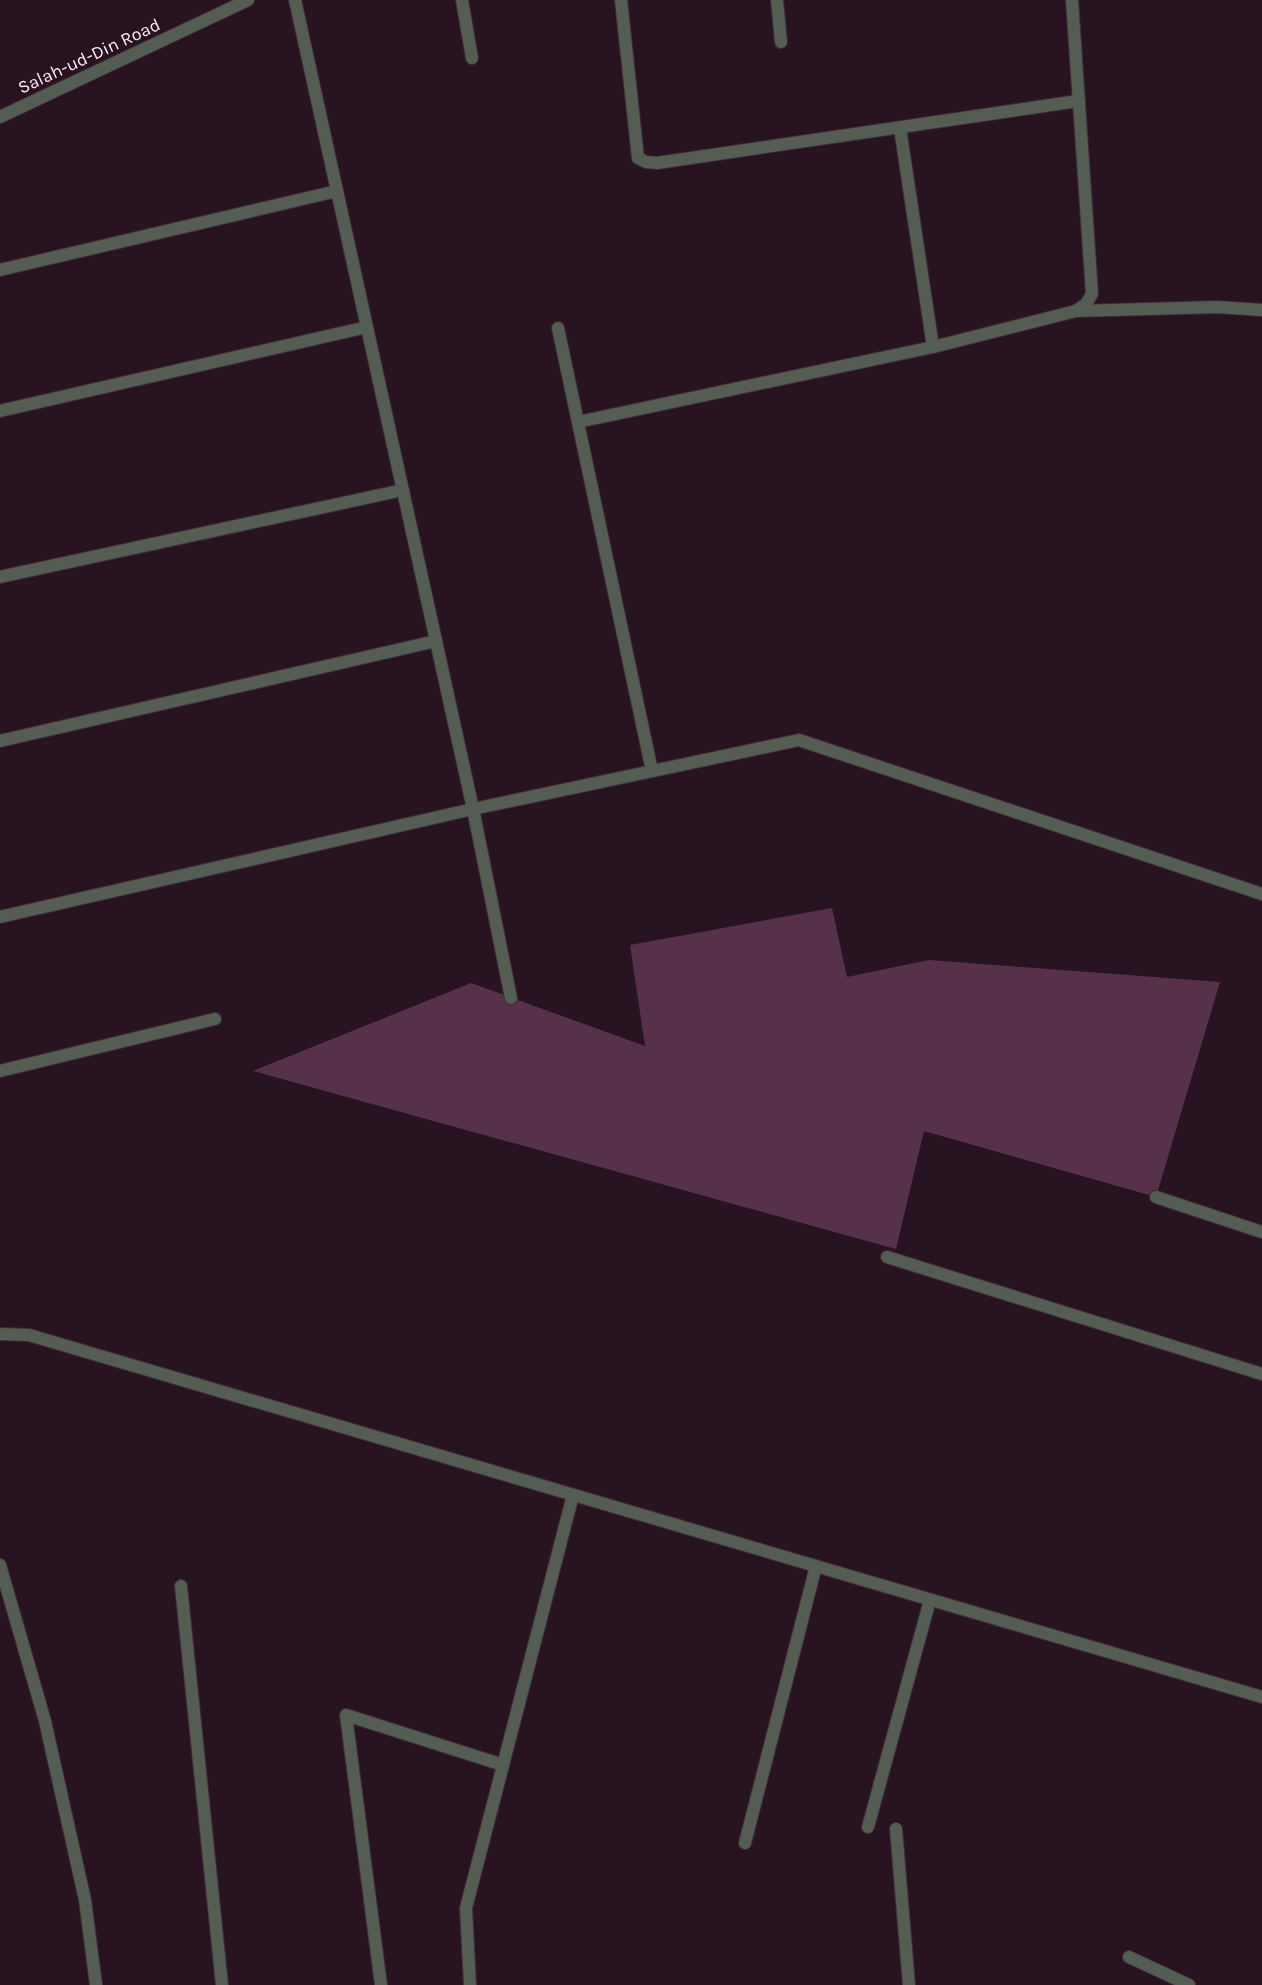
<svg xmlns="http://www.w3.org/2000/svg" width="1262" height="1985" font-family="Karla,sans-serif">
<style>
.green{fill:#57304a}
.lines{fill:none;stroke-linecap:round;stroke-linejoin:round}
.minor-casing{stroke:#412d3a;stroke-width:14}
.minor{stroke:#545d53;stroke-width:12}
.labels{text-anchor:middle;dominant-baseline:central;stroke-width:4.5;stroke-linejoin:round;paint-order:stroke}
.street-label{font-size:18px;fill:#fbebf5;stroke:#281321}
</style>
<rect width="100%" height="100%" fill="#281321"/>
<polygon class="green" points="832,908 847,977 929,960 1220,982 1156,1197 924,1131 896,1249 253,1071 471,983 645,1046 630,945"/>
<g class="lines">
<g class="minor-casing">
<g id="minor">
<polyline points="462,0 472,58"/>
<polyline points="621,0 638,158 646,162 657,163 1078,101"/>
<polyline points="777,0 781,42"/>
<polyline points="0,117 248,0"/>
<polyline points="900,128 933,347"/>
<polyline points="0,270 337,191"/>
<polyline points="1076,311 1217,307 1262,310"/>
<polyline points="558,328 652,771"/>
<polyline points="0,411 367,327"/>
<polyline points="578,422 933,347 1076,311 1086,304 1092,294 1072,0"/>
<polyline points="0,577 403,490"/>
<polyline points="0,741 436,641"/>
<polyline points="0,917 473,809 295,0"/>
<polyline points="511,998 473,809 799,740 1262,894"/>
<polyline points="0,1071 215,1019"/>
<polyline points="1156,1197 1262,1232"/>
<polyline points="887,1257 1262,1374"/>
<polyline points="0,1334 29,1335 1262,1697"/>
<polyline points="0,1565 45,1721 85,1900 96,1985"/>
<polyline points="181,1586 222,1985"/>
<polyline points="868,1827 930,1600"/>
<polyline points="896,1829 909,1985"/>
<polyline points="745,1843 816,1566"/>
<polyline points="1129,1957 1189,1985"/>
<polyline points="381,1985 346,1715 503,1765"/>
<polyline points="470,1985 466,1908 573,1495"/>
</g>
</g>
<use href="#minor" class="minor"/>
</g>
<g class="labels">
<g class="street-label">
<text transform="translate(89 56) rotate(-25)">Salah-ud-Din Road</text>
</g>
</g>
</svg>
